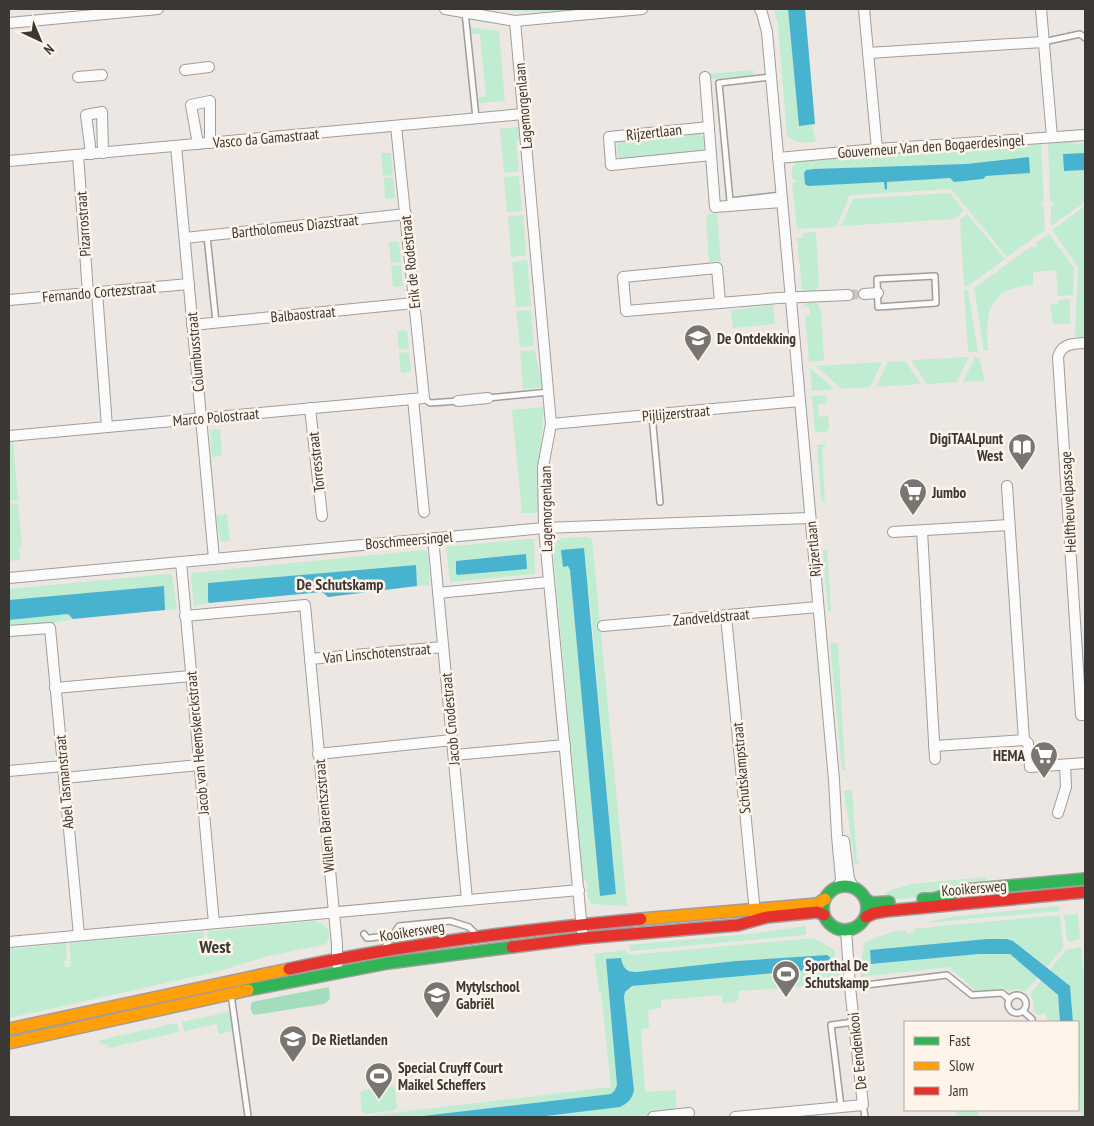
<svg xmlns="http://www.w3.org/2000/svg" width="1094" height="1126" font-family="'PT Sans Narrow',sans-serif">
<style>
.green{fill:#c0ecd2;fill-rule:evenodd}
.forest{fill:#a4dcbe}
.water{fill:#47b3cf}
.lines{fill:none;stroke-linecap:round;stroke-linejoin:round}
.street-tunnel{stroke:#c9c4bf;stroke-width:10;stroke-dasharray:10 5;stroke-linecap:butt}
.lane-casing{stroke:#a19d9a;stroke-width:8}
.street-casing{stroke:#a19d9a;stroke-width:12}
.fast-casing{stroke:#a19d9a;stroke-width:14}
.slow-casing{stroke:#a19d9a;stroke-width:14}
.jam-casing{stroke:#a19d9a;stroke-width:14}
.lane{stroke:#fcfbfb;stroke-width:5}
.street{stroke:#fcfbfb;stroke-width:10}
.fast{stroke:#30b455;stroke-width:11}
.slow{stroke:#ff9f0a;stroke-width:11}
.jam{stroke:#e5322d;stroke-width:11}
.labels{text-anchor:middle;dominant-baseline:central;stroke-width:5;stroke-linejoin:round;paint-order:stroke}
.street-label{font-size:15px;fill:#3b3734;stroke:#fff4ea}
.poi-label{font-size:15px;font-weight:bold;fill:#3b3734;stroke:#fff4ea;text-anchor:start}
.neighbourhood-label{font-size:16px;font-weight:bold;fill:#3b3734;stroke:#fff4ea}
.quarter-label{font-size:18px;font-weight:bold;fill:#3b3734;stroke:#fff4ea}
</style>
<rect width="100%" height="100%" fill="#ece7e2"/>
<g class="green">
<path d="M496 9H587C556 12 527 13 496 9Z"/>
<path d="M774 9H788L799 125H812L816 142C805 142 794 145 787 135L778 25Z"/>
<polygon points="470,27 499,31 505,101 477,103 477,98 486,96 480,34 471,34"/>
<polygon points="753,70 754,75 708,79 707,74"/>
<polygon points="518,127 520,136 516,142 519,171 504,173 500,129"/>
<polygon points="699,133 705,139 705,145 701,152 621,159 617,155 617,143 621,140"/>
<polygon points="1072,141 1075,144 1085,143 1085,153 1064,154 1065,171 1085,170 1085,202 1051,226 1051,207 1053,206 1053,202 1050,202 1048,142"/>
<path d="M1032 143H1041L1044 203H1042V207H1044L1045 230 1007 257 951 189 850 195 836 227 797 229 792 183H795V179H792C791 171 791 166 798 161L854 157 857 154 896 151 900 155 1029 147ZM1029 157 1030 173 986 176 983 179 955 182 950 178 886 182 887 189H885L884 182 966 164Z"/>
<polygon points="381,153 391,153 393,175 383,176"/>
<polygon points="519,176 522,211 507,212 504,177"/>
<polygon points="393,177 395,198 385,199 384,178"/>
<polygon points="950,193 964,211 954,219 841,226 853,199"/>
<polygon points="1085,206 1085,337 1075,337 1078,267 1052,230"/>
<polygon points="717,213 721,261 709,262 706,218 708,217 708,214"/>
<polygon points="967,214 1005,259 968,286 964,286 960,220"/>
<polygon points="523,215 526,255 511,257 508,217"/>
<polygon points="816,232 819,286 815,291 808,293 802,289 797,238 803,238 803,233"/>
<path d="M1049 234 1074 268 1073 295 1058 296 1056 270 1033 272V285C988 288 985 312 988 351H984L974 288 1032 246 1034 248 1037 246 1036 243Z"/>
<polygon points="389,242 399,242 401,262 391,263"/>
<polygon points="527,260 531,306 516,307 512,262"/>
<polygon points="401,265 403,286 393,287 391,266"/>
<polygon points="964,290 968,290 978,352 968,352"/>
<polygon points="1070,299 1070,324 1053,324 1050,304 1058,304 1058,300"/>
<polygon points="809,302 817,303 821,311 824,361 809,362 805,316 810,315 809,307 804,307 804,305"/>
<polygon points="773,305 775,324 733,328 731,310"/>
<polygon points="531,310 534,346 520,347 516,311"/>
<polygon points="407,330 409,349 399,350 397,331"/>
<path d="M535 350C536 364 541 373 543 387L523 389 520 351Z"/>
<polygon points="409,352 411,372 401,373 399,353"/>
<polygon points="969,357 957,382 927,384 911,360"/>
<polygon points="975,357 979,357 985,381 963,382"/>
<polygon points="905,361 921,384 876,387 888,362"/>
<polygon points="882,362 870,387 842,389 816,366"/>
<polygon points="810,368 834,389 812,391"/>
<polygon points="827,395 827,403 818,404 819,417 828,416 829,429 826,432 815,432 812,396"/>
<polygon points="544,407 539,469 539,513 522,513 512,410"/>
<polygon points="220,429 222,456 212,457 210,430"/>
<polygon points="9,442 13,442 18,500 14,501 9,499"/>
<polygon points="825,444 825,447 822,447 825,501 821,501 817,445"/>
<polygon points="9,502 14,504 18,503 22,546 19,547 20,560 9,561"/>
<polygon points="227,514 230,541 220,541 216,515"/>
<path d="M585 537 592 539 627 906 592 904 588 899 586 879H583L553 548 555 547 557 541 562 538ZM568 566 589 590 616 894 600 895 570 570Z"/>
<path d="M528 539H534L535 574 450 582 446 547ZM526 554 483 572 457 575 456 573V561Z"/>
<polygon points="827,549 831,611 828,611 823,550"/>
<polygon points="424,550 428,553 430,585 417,586 416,565 208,583 208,601 209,603 194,606 191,578 192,573 211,571"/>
<polygon points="167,574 172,575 177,609 165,610 164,586 9,600 9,589"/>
<polygon points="68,614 73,619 50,624 9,626 9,620"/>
<polygon points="830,643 838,643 845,770 842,770"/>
<polygon points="852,790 857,862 859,862 859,864 855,865 844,791"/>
<polygon points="987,877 987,881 929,896 886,900 886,892 911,884"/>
<polygon points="1059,906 1060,911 924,923 956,916"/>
<polygon points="1078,914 1080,939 1069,942 1067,939 1064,915"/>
<polygon points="1060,915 1063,948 1047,967 1013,941 1007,939 987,939 870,951 871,964 979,954 1010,954 1038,977 1026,991 1017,989 1009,991 1004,988 976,991 949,967 861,977 860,966 865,942 892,932 906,930 906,933 914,933 914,929 930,927"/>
<path d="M314 921C326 923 334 934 326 944L264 957 220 971 9 1018V949L52 945 55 942 66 941 67 961H64L65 967 71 966 69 943 200 932 203 929 205 949 210 948 208 943 207 929 210 931Z"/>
<polygon points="806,926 806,935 631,951 628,945 759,933"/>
<path d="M814 938 834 950 839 967 841 984 739 991V998L735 1002 722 1003V995L661 1000V1008L648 1010 649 1028 641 1029 645 1092 676 1090V1112L630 1117H538L620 1107 634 1090 624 997 625 992 632 986 830 968V957L827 955 736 961 636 972C627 971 616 964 606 960L617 1085 615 1090 611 1094 414 1117H359L611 1087 601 993 599 992 594 954 625 950 629 955Z"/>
<polygon points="1080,947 1081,947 1085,989 1085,1117 1081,1117 1078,1077 1078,1022 1073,1022 1070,986 1050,970 1066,950"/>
<polygon points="1041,981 1058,995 1060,1022 1047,1022 1046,1013 1038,1015 1033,1011 1034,1002 1030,994"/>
<polygon points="229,1012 233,1031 219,1034 217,1024 184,1031 182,1022"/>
<polygon points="177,1023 179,1032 108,1048 107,1044 101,1045 100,1040"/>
<polygon points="392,1086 395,1089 397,1107 395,1110 366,1114 362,1111 360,1093 363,1090"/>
<polygon points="956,1110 978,1110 979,1117 957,1117"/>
</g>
<path class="forest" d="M329 987 330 999 324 1004 254 1015C250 1011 250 1007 252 1002Z"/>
<g class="water">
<polygon points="788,9 805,9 815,124 799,126"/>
<polygon points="1085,153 1085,170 1064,171 1063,154"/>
<polygon points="1029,157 1030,173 986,176 983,179 954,182 950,178 887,182 887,189 885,190 884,182 808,186 805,184 804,173 806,170 814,169 966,164"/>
<polygon points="584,548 616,894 600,896 570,570 568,566 563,567 561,550"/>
<polygon points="526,554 527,569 457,575 456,573 456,561"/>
<polygon points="416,565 417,586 328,597 322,592 209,603 208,601 208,583"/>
<polygon points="164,586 165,610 73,619 68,614 9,620 9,600"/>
<polygon points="987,939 1007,939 1013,941 1070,986 1073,1022 1060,1022 1058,995 1010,954 979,954 871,964 870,950"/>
<path d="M827 955 830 957V968L632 986 625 992 624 997 634 1090C632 1099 628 1103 620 1107L538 1117H414L611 1094 615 1090 617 1085 606 959 621 958C623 968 626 972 636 972L736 961Z"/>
</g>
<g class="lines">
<polyline class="street-tunnel" points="848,295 864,294"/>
<g class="lane-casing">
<g id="lane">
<polyline points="465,12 476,118"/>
<polyline points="1043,42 1080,34 1085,38"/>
<polyline points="770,77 719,83 730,201 781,195"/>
<polyline points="207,236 216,322"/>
<polygon points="935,276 936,303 878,307 877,279"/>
<polyline points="424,398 430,403 458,401"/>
<polyline points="488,398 549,392"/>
<polyline points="652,415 660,502"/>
<polyline points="364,934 367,938 370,938 392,935"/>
<polyline points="385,947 399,926 450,921 469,927 478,936"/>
<polyline points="850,987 947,975 972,995 1002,993 1009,999"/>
<polyline points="231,994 248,1116"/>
<circle cx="1017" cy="1004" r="9"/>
<polyline points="1023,1011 1032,1019 1032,1022"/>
<polyline points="863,1105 865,1117"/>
<polyline points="841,1107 831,1025 854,1022"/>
</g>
</g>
<g class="street-casing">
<g id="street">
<polyline points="445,9 515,21 642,9"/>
<polyline points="760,9 762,13 767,32 834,780 837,836 841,879 839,886"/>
<polyline points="864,9 877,149"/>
<polyline points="1041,9 1052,137"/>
<polyline points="515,21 551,424 543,467 544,528 582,930"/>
<polyline points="9,23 158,9"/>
<polyline points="868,53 1043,42"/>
<polyline points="185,70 209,67"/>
<polyline points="78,77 102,75"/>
<polyline points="705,77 715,207 782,202"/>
<polyline points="709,127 609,137 611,165 711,155"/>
<polyline points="198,144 191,105 210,101 210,143"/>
<polyline points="176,146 214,559"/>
<polyline points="91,154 86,115 102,112 103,153"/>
<polyline points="78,155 88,293"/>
<polyline points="778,158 877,149 1085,135"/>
<polyline points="9,161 523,114"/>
<polyline points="185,238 406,214"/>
<polyline points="97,292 107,427"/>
<polyline points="864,294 878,293"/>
<polyline points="9,300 189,284"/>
<polyline points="720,302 717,268 623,277 626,311 778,298 848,295"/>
<polyline points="192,325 414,303"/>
<path d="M1085 343C1073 344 1062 343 1058 357L1081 715H1085"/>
<polyline points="413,399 424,512"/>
<polyline points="458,401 488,398"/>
<polyline points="310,408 322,516"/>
<polyline points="551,424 800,401"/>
<polyline points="9,436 424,398 396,126"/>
<polyline points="1007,486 1024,740 1028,743 1030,767 1085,763"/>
<polyline points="922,531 935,759"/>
<polyline points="893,532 1009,525"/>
<polyline points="433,538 467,900"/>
<polyline points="181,562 214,923"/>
<polyline points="9,578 544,528 810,518"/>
<polyline points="438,593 549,582"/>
<polyline points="185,616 305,605 337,944 337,964"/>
<polyline points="726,616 755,913"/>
<polyline points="603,626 818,607"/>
<polyline points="9,631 50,628 79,935"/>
<polyline points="310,659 443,647"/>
<polyline points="55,688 191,676"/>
<polyline points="934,746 1024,740"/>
<polyline points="318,754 452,740"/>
<polyline points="454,755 565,745"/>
<polyline points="9,771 63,766"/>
<polyline points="64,778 199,765"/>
<polyline points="1058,813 1066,787 1065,765"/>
<polyline points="844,841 849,879 853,887"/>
<polyline points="9,942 579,890"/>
<polyline points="653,1117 689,1113"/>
<polyline points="735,1117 863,1105 850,987 846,930"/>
</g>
</g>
<g class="fast-casing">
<g id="fast">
<circle cx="845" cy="908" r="22"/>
<polyline points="923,899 933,899 965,890 1085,879"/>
<polyline points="867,900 871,903 889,902"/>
<polyline points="248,990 388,963 512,947"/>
</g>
</g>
<g class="slow-casing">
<g id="slow">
<polyline points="641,919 817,904 825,899"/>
<polyline points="9,1029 289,969"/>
<polyline points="9,1043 248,990"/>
</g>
</g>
<g class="jam-casing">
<g id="jam">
<polyline points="866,917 874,913 886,911 1085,892"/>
<polyline points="512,947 583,938 738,925 767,917 817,912 824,915"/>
<path d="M289 969C405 944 523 930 641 919"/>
</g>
</g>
<use href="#lane" class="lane"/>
<use href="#street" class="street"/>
<use href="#fast" class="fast"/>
<use href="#slow" class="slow"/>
<use href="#jam" class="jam"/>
</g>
<defs>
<g id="school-pin" transform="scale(1.4375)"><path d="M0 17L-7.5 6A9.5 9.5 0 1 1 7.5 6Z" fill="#797571" stroke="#fff4ea"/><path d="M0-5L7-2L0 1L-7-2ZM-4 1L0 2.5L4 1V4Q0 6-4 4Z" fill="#fff"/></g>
<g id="library-pin" transform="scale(1.4375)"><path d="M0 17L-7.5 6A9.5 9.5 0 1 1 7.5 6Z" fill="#797571" stroke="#fff4ea"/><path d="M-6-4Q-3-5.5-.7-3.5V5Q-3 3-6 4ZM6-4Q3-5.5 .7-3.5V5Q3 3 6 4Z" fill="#fff"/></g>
<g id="supermarket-pin" transform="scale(1.4375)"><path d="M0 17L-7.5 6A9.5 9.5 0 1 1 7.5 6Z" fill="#797571" stroke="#fff4ea"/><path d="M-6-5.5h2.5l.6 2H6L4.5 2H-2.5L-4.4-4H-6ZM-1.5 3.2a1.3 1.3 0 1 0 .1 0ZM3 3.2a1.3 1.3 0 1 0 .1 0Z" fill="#fff"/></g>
<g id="stadium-pin" transform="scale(1.4375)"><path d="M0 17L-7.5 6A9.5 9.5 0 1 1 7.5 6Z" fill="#797571" stroke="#fff4ea"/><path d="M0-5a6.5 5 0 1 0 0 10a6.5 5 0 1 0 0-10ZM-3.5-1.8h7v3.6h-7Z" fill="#fff"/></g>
</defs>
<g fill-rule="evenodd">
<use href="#school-pin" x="698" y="338"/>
<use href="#library-pin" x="1022" y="447"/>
<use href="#supermarket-pin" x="913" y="492"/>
<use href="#supermarket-pin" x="1044" y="755"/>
<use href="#stadium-pin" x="786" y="974"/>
<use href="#school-pin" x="437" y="995"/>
<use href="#school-pin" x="293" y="1039"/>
<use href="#stadium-pin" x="379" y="1076"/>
</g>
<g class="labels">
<g class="street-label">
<text transform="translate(523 106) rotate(-95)">Lagemorgenlaan</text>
<text transform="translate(654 132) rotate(-6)">Rijzertlaan</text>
<text transform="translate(266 138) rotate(-5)">Vasco da Gamastraat</text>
<text transform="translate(931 146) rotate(-4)">Gouverneur Van den Bogaerdesingel</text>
<text transform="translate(83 224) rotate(-94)">Pizarrostraat</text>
<text transform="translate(295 226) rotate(-6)">Bartholomeus Diazstraat</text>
<text transform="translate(410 262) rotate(-96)">Erik de Rodestraat</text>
<text transform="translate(99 292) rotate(-5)">Fernando Cortezstraat</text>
<text transform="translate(303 314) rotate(-5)">Balbaostraat</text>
<text transform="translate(195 352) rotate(-95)">Columbusstraat</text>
<text transform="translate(676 413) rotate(-5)">Pijlijzerstraat</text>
<text transform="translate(216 417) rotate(-5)">Marco Polostraat</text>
<text transform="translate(316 462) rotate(-96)">Torresstraat</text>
<text transform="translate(1068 502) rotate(-93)">Helftheuvelpassage</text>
<text transform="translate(546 509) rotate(-91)">Lagemorgenlaan</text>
<text transform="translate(409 540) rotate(-5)">Boschmeersingel</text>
<text transform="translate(813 549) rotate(-95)">Rijzertlaan</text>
<text transform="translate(711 617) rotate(-5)">Zandveldstraat</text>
<text transform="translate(377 653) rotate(-5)">Van Linschotenstraat</text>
<text transform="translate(450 719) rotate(-95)">Jacob Cnodestraat</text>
<text transform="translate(197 743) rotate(-95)">Jacob van Heemskerckstraat</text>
<text transform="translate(741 768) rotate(-95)">Schutskampstraat</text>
<text transform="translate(64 782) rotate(-95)">Abel Tasmanstraat</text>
<text transform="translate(324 816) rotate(-95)">Willem Barentszstraat</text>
<text transform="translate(974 888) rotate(-5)">Kooikersweg</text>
<text transform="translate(412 931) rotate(-9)">Kooikersweg</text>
<text transform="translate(857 1051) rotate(-96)">De Eendenkooi</text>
</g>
<g class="poi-label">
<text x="717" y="338">De Ontdekking</text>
<text x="1003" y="438" text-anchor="end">DigiTAALpunt<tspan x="1003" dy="17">West</tspan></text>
<text x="932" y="492">Jumbo</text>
<text x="1025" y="755" text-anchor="end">HEMA</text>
<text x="805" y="965">Sporthal De<tspan x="805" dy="17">Schutskamp</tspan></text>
<text x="456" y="986">Mytylschool<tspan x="456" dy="17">Gabriël</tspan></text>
<text x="312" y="1039">De Rietlanden</text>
<text x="398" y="1067">Special Cruyff Court<tspan x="398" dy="17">Maikel Scheffers</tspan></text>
</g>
<g class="neighbourhood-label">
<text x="340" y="584">De Schutskamp</text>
</g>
<g class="quarter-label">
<text x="215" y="946">West</text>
</g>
</g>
<rect width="1094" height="1126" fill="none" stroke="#3b3734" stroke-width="20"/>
<rect x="904" y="1021" width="175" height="90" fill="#fff4ea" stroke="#b1a8a1"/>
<rect x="914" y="1037" width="25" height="8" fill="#30b455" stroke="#b1a8a1"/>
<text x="949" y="1046" font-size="15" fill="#3b3734">Fast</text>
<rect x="914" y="1062" width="25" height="8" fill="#ff9f0a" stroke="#b1a8a1"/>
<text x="949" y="1071" font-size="15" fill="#3b3734">Slow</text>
<rect x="914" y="1087" width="25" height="8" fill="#e5322d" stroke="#b1a8a1"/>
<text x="949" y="1096" font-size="15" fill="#3b3734">Jam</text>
<g transform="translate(40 40) rotate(136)" stroke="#fff4ea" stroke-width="4" paint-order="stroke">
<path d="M0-4L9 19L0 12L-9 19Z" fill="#3b3734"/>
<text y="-8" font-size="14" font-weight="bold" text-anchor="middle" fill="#3b3734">N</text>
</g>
</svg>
